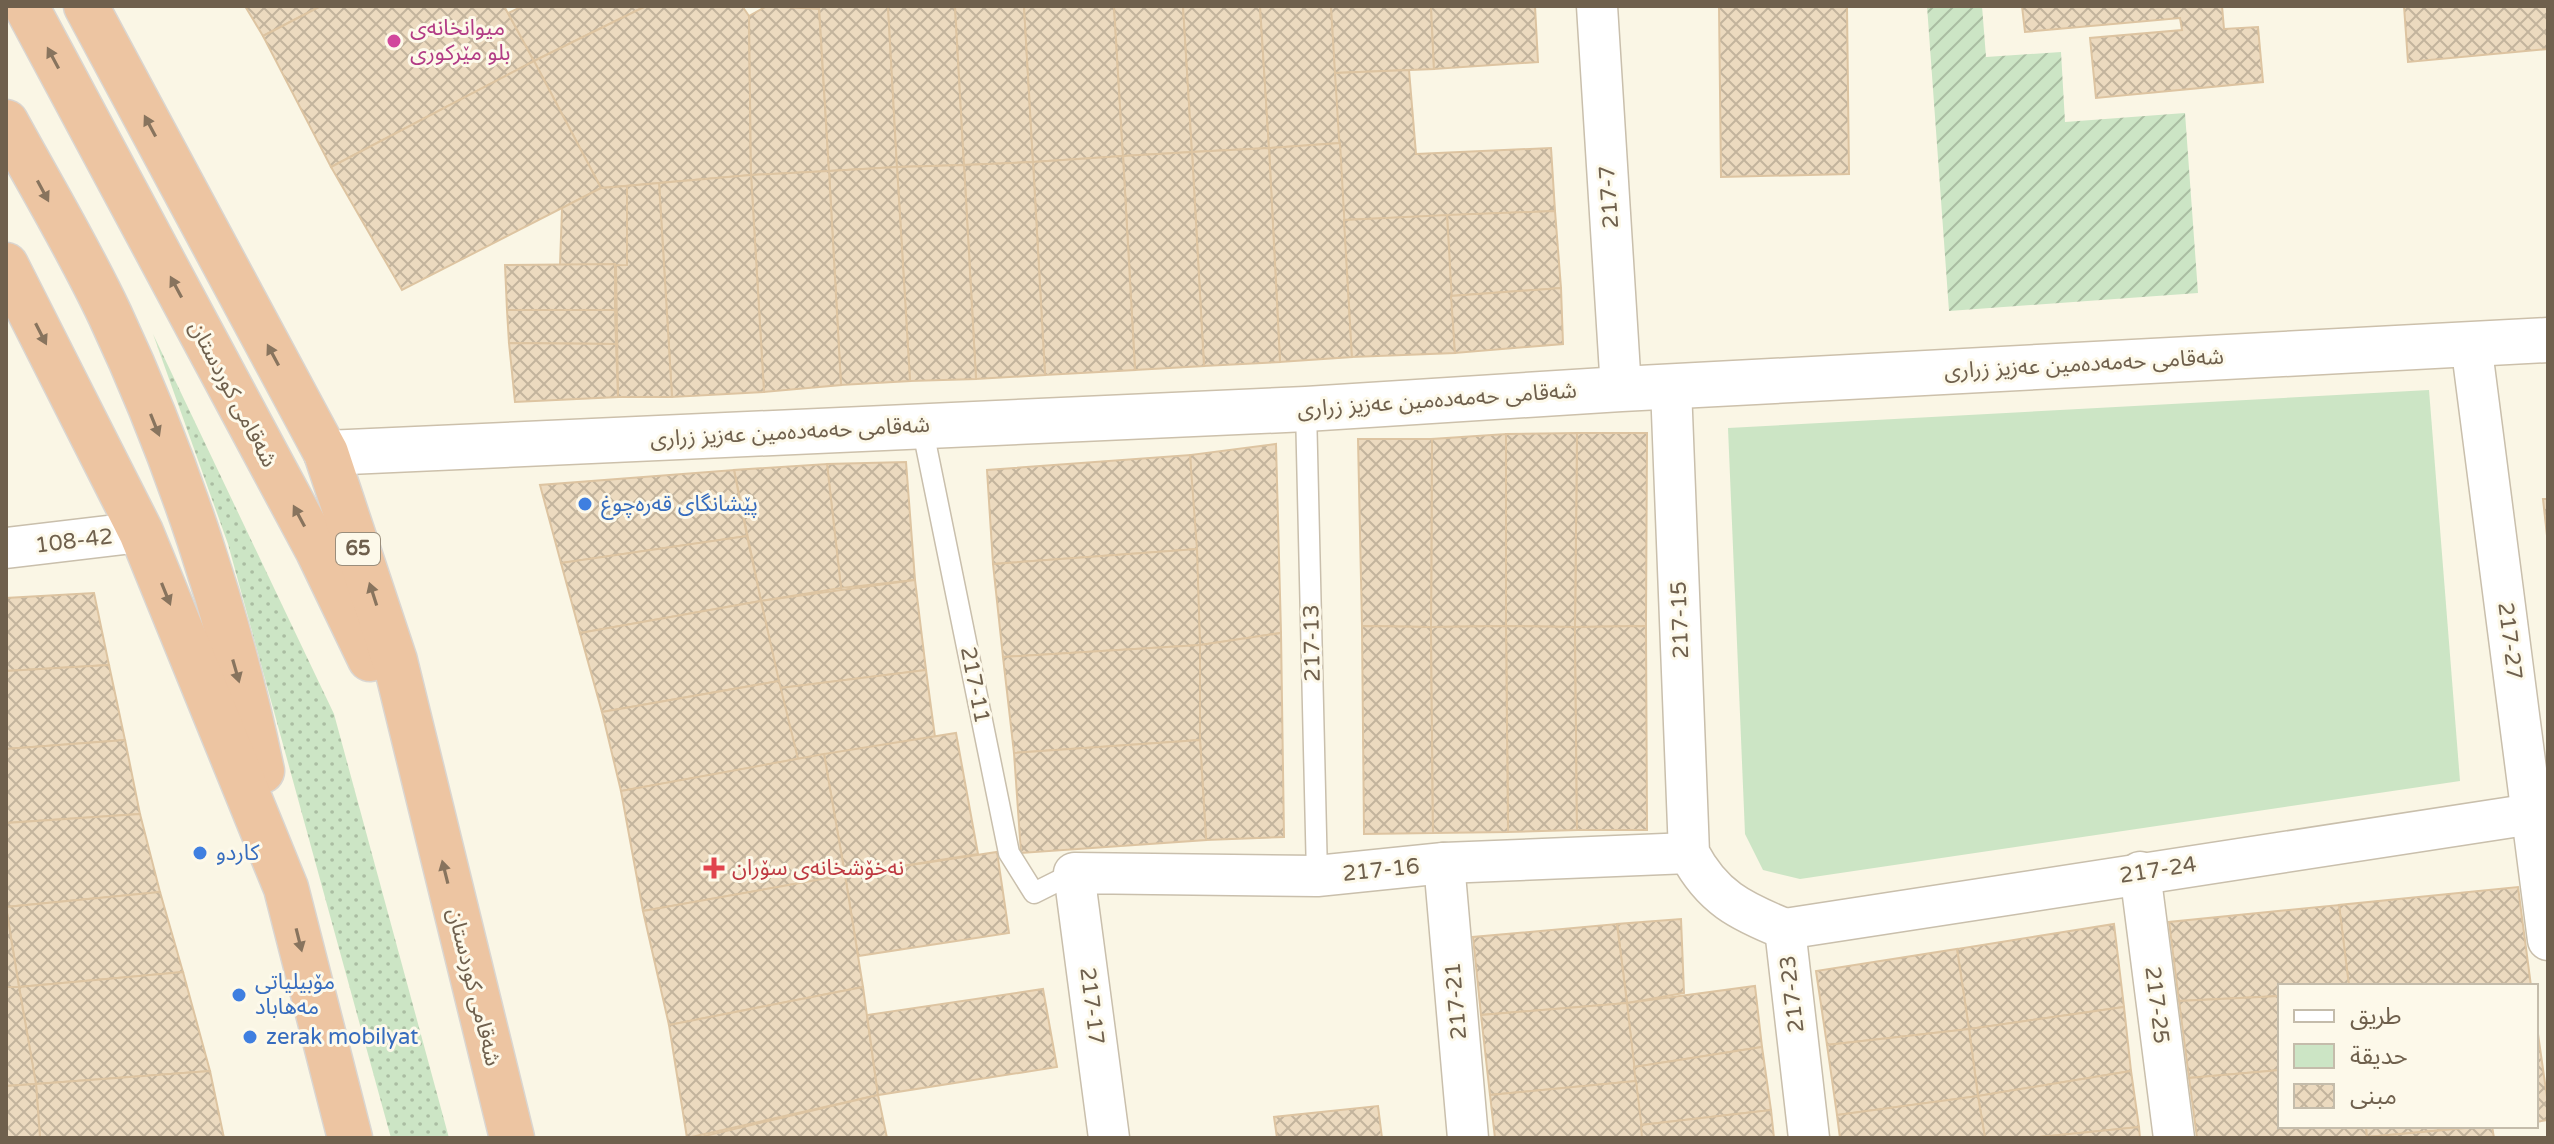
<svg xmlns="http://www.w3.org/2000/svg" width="2554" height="1144" font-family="'Varela Round','Noto Sans Arabic',sans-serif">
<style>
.grass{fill:url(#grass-dots)}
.park{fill:#cce5c5}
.garden{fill:url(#garden-furrows)}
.building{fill:url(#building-cross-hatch);stroke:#ddc4a1;stroke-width:2}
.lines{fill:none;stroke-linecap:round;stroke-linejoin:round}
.lane-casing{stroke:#c9bfac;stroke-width:23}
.street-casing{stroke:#c9bfac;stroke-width:43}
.secondary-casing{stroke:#ccc0ab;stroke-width:47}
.highway-casing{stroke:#dad6d1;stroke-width:47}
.lane{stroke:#fff;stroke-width:20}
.street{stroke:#fff;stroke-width:40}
.secondary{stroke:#fff;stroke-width:44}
.highway{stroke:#edc5a2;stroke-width:44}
.oneway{fill:#88745e}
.hotel-dot{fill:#d1479c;stroke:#fdf9ea;stroke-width:3}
.shop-dot{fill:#3f7fe0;stroke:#fdf9ea;stroke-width:3}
.health-dot{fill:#e0444e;stroke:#fdf9ea;stroke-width:3}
.labels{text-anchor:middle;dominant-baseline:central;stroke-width:6;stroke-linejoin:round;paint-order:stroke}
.shield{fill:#fdf9ea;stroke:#9a8e7c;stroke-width:2}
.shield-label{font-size:20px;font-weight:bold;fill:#6f604d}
.hotel-label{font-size:22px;fill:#b23c85;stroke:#fdf9ea;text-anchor:start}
.street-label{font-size:22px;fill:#6f604d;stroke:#fdf9ea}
.shop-label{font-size:22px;fill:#366cbe;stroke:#fdf9ea;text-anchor:start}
.health-label{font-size:22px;fill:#be3a42;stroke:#fdf9ea;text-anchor:start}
</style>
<defs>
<pattern id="grass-dots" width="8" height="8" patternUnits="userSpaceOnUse" patternTransform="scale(2)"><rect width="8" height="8" fill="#cce5c5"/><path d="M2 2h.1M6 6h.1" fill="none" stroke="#aabda2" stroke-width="1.8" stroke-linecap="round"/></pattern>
<pattern id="garden-furrows" width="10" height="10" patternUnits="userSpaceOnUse" patternTransform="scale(2)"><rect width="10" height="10" fill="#cce5c5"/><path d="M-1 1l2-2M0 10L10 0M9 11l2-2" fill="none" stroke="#aabda2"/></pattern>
<pattern id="building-cross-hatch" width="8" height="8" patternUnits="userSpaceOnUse" patternTransform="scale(2)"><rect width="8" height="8" fill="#ecdabf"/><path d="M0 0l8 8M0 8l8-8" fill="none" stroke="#c3b49d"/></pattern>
</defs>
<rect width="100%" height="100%" fill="#faf6e5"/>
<polygon class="grass" points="153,334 334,714 449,1138 391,1138 228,544"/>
<polygon class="park" points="2429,390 2460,781 1800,879 1763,870 1745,834 1728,428"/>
<polygon class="garden" points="1927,6 1982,6 1986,57 2061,52 2065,122 2185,113 2198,293 1949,311"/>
<g class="building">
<polygon points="245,6 321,6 263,36"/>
<polygon points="321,6 504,6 534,61 331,167 263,36"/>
<polygon points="523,6 646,6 534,61 508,13"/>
<polygon points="646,6 742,6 749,16 751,175 601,188 534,61"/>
<polygon points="767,6 819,9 829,171 751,175 749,16"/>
<polygon points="819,6 888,6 897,167 829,171"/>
<polygon points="888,6 955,6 964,165 897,167"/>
<polygon points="955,6 1024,6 1033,162 964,165"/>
<polygon points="1024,6 1114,6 1123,156 1033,162"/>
<polygon points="1114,6 1183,6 1192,152 1123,156"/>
<polygon points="1183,6 1260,6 1269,148 1192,152"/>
<polygon points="1260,6 1331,6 1340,143 1269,148"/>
<polygon points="1331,6 1431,6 1434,69 1335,73"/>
<polygon points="1431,6 1535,6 1538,62 1434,69"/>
<polygon points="1719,6 1847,6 1849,174 1721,177"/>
<polygon points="2022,6 2222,6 2224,29 2258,27 2263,82 2096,98 2090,38 2182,30 2180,18 2025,32"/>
<polygon points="2404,6 2548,6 2548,49 2408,62"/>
<polygon points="534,61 601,188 402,290 331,167"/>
<polygon points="1409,70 1416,154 1551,148 1555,211 1344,220 1335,73"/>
<polygon points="1340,143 1352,357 1280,362 1269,148"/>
<polygon points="1269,148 1280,362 1204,366 1192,152"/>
<polygon points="1192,152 1204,366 1135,370 1123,156"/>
<polygon points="1123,156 1135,370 1045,375 1033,162"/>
<polygon points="1033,162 1045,375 976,379 964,165"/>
<polygon points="964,165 976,379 910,381 897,167"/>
<polygon points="897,167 910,381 841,385 829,171"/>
<polygon points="829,171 841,385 764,392 751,175"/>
<polygon points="751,175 764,392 672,397 659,183"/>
<polygon points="659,183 672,397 618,397 616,264 627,265 627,186"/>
<polygon points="627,186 627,265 560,266 562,208 601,188"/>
<polygon points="1555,211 1561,288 1451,296 1447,215"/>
<polygon points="1447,215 1455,353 1352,357 1344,220"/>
<polygon points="615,264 615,310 507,310 505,265"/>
<polygon points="1561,288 1563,344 1455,353 1451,296"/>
<polygon points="507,310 615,310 616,344 509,343"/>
<polygon points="509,343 616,344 618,397 515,402"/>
<polygon points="1577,433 1647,433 1646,626 1575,627"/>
<polygon points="1577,433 1575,627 1506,626 1506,434"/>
<polygon points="1506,434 1506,626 1431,627 1432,439"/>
<polygon points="1358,439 1432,439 1431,627 1362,626"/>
<polygon points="1276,444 1281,633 1200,645 1190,455"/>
<polygon points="1190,455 1197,549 993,564 987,470"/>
<polygon points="906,462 915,580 841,588 827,464"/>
<polygon points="827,464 841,588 761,601 734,470"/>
<polygon points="734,470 747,536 561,563 540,485"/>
<polygon points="2543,499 2548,499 2548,545"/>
<polygon points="747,536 761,601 580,633 561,563"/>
<polygon points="1197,549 1200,645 1003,657 993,564"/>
<polygon points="915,580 926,670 780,688 761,601"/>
<polygon points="94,593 109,665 6,671 6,598"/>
<polygon points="761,601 779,681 602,712 580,633"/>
<polygon points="1362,626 1431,627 1433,833 1364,834"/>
<polygon points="1506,626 1575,627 1577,830 1508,832"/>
<polygon points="1506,626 1508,832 1433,833 1431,627"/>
<polygon points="1646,626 1647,830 1577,830 1575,627"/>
<polygon points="1281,633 1284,837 1206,840 1200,740 1200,645"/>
<polygon points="1200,645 1200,740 1014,753 1003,657"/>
<polygon points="109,665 125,740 6,749 6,671"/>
<polygon points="926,670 935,737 798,759 780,688"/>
<polygon points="779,681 798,759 621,791 602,712"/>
<polygon points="956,733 978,854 845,875 824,754"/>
<polygon points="125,740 140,814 6,823 6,749"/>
<polygon points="1200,740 1206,840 1021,853 1014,753"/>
<polygon points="824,754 845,875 643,911 621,791"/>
<polygon points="140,814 160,892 6,907 6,823"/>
<polygon points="997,852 1009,933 858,956 845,875"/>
<polygon points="845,875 863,987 669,1025 643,911"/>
<polygon points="2518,887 2531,986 2349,986 2339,905"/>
<polygon points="160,892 183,972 19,987 6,907"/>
<polygon points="2339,905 2349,986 2280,986 2280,996 2179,1001 2169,922"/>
<polygon points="6,907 19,987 6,987"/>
<polygon points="1681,919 1684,993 1627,1003 1617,924"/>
<polygon points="1617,924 1627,1003 1481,1015 1473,937"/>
<polygon points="2114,924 2124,1007 1969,1029 1957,949"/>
<polygon points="1957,949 1969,1029 1827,1045 1816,971"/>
<polygon points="183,972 210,1071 36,1084 19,987"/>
<polygon points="1755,986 1762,1047 1634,1067 1627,1003"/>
<polygon points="6,987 19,987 36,1084 6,1086"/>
<polygon points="863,987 878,1095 687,1138 669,1025"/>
<polygon points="1043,989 1057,1067 878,1095 867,1015"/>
<polygon points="2280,996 2280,1070 2189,1078 2179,1001"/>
<polygon points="1627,1003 1636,1081 1490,1095 1481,1015"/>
<polygon points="2124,1007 2131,1071 1978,1096 1969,1029"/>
<polygon points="2536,1020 2548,1104 2548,1120 2536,1122"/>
<polygon points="1969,1029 1978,1096 1837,1115 1827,1045"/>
<polygon points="1762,1047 1771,1110 1641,1125 1634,1067"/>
<polygon points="2280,1070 2280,1126 2366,1126 2367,1137 2197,1138 2189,1078"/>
<polygon points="210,1071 224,1138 40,1138 36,1084"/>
<polygon points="2131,1071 2139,1127 2030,1138 1985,1138 1978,1096"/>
<polygon points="1636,1081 1643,1138 1495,1138 1490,1095"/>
<polygon points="36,1084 40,1138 6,1138 6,1086"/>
<polygon points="878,1095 887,1138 696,1138"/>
<polygon points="1978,1096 1985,1138 1840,1138 1837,1115"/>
<polygon points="1378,1106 1382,1138 1277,1138 1274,1117"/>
<polygon points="1771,1110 1774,1138 1642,1138 1641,1125"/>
<polygon points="2366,1126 2488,1126 2367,1137"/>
<polygon points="2488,1126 2492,1126 2494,1138 2367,1137"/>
<polygon points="2139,1127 2140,1138 2030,1138"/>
</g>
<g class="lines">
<g class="lane-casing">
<g id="lane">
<polyline points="1306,409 1317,876"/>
<polyline points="922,426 1009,853 1034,893 1074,873"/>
</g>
</g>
<g class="street-casing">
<g id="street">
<polyline points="1597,6 1621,389"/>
<polyline points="2471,343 2548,940"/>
<path d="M1671 387 1689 853C1712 897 1740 911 1785 929"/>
<polyline points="6,548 141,532"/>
<polyline points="1444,863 1468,1138"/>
<polyline points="2140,872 2174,1138"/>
<polyline points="1785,929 2532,814"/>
<polyline points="1785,929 1809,1138"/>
<polyline points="1109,1138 1074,873 1317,876 1444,863 1689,853"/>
</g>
</g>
<g class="secondary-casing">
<polyline id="secondary" points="326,453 1306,409 1621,389 2548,340"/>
</g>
<g class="highway-casing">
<g id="highway">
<polyline points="26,6 318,551 370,659"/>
<polyline points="86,6 326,453 395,661 512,1138"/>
<path d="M6 122C41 186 79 249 110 315 177 458 230 617 262 771"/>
<polyline points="6,265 141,532 286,888 350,1138"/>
</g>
</g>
<use href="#lane" class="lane"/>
<use href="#street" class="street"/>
<use href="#secondary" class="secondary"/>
<use href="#highway" class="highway"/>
</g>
<defs><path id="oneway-solid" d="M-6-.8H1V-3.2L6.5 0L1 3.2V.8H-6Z" transform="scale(2)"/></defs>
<g class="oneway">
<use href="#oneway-solid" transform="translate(53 58) rotate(-118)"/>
<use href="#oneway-solid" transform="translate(150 126) rotate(-118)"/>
<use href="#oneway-solid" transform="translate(43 191) rotate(62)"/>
<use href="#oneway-solid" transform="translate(176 287) rotate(-118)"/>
<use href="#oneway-solid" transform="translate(41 334) rotate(63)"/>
<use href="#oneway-solid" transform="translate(273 355) rotate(-118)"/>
<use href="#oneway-solid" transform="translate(155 425) rotate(68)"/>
<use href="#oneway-solid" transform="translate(299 516) rotate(-118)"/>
<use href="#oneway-solid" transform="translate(166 594) rotate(68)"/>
<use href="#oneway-solid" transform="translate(373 594) rotate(-108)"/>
<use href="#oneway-solid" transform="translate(236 671) rotate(74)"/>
<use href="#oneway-solid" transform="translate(445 872) rotate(-104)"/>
<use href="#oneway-solid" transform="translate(299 940) rotate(76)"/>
</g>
<circle class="hotel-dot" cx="394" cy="41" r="8"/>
<g class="shop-dot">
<circle cx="585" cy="504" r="8"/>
<circle cx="200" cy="853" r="8"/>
<circle cx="239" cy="995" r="8"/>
<circle cx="250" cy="1037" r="8"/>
</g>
<path class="health-dot" d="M710 856h8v8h8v8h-8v8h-8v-8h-8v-8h8z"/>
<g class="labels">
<rect class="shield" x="336" y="533" width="44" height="32" rx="6"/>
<g class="shield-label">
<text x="358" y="549">65</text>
</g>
<g class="hotel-label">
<text x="410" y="28">میوانخانەی<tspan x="410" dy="25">بلو مێرکوری</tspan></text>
</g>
<g class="street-label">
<text transform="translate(1609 197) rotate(-94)">217-7</text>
<text transform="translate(2084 364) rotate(-3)">شەقامی حەمەدەمین عەزیز زراری</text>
<text transform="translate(233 394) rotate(62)">شەقامی کوردستان</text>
<text transform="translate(1437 400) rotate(-4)">شەقامی حەمەدەمین عەزیز زراری</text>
<text transform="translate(790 432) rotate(-3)">شەقامی حەمەدەمین عەزیز زراری</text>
<text transform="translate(74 541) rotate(-7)">108-42</text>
<text transform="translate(1680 620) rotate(-92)">217-15</text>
<text transform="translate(2510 641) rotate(83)">217-27</text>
<text transform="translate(1312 643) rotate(-91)">217-13</text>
<text transform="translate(975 685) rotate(79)">217-11</text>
<text transform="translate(1381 870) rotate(-6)">217-16</text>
<text transform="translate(2158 870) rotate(-9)">217-24</text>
<text transform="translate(474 987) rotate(76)">شەقامی کوردستان</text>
<text transform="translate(1792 994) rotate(-97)">217-23</text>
<text transform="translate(1456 1001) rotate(-95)">217-21</text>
<text transform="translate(2157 1005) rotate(83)">217-25</text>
<text transform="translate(1092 1006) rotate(83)">217-17</text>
</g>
<g class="shop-label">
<text x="601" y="504">پێشانگای قەرەچوغ</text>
<text x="216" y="853">كاردو</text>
<text x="255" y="982">مۆبیلیاتی<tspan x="255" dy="25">مەهاباد</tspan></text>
<text x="266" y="1037">zerak mobilyat</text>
</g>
<g class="health-label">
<text x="732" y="868">نەخۆشخانەی سۆران</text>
</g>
</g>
<rect width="2554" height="1144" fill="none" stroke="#6f604d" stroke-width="16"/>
<rect x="2278" y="984" width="260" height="144" fill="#fdf9ea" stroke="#c4bcab" stroke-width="2"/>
<rect x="2294" y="1010" width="40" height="12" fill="#ffffff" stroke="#c4bcab" stroke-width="2"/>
<text x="2350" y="1024" font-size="24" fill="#6f604d">طريق</text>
<rect x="2294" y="1044" width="40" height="24" fill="#cce5c5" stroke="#c4bcab" stroke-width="2"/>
<text x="2350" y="1064" font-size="24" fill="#6f604d">حديقة</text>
<rect x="2294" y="1084" width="40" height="24" fill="url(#building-cross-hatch)" stroke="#c4bcab" stroke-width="2"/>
<text x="2350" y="1104" font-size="24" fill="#6f604d">مبنى</text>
</svg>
